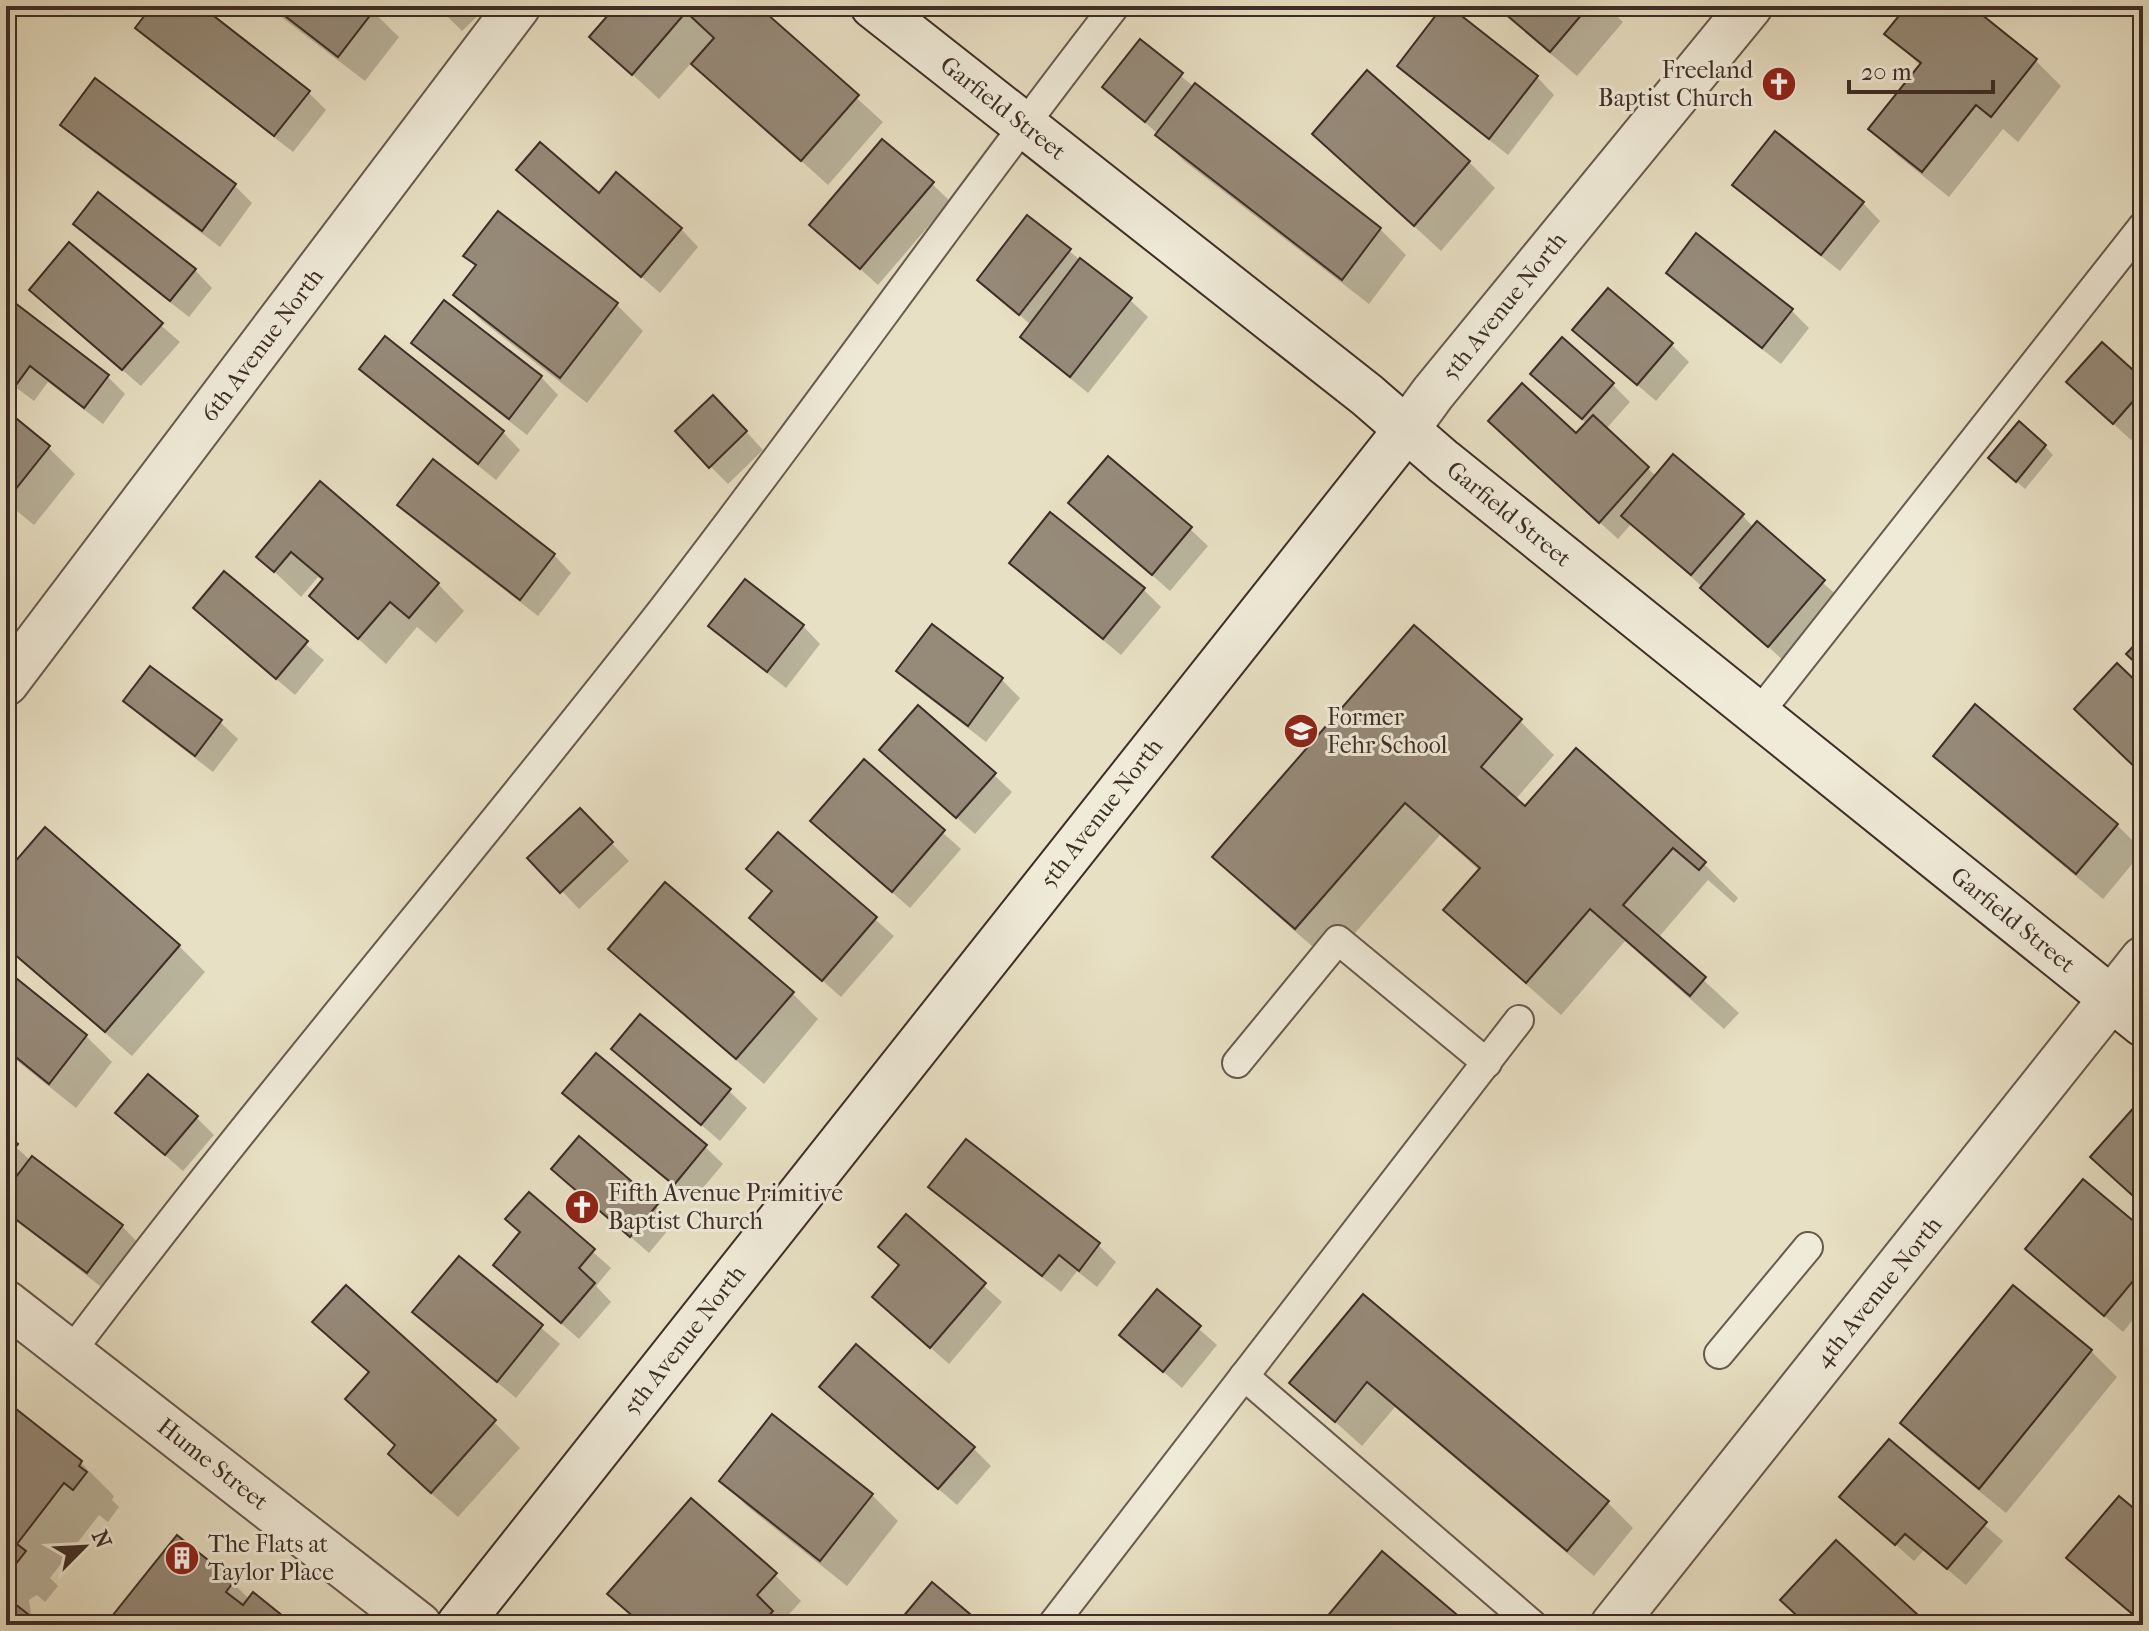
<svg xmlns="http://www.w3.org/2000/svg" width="2149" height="1631" font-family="'IM FELL French Canon',serif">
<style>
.shadow{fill:#0003}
.building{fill:#968a79;stroke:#3e2d27;stroke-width:2}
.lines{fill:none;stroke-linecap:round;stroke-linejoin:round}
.lane-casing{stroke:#685a4e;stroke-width:32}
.street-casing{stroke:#685a4e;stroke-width:48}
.secondary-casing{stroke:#3e2d27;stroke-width:48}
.lane{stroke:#f0ebd9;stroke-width:28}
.street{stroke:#f0ebd9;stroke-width:44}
.secondary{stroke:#f0ebd9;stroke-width:44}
.labels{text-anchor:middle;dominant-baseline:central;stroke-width:6;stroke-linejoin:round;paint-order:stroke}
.poi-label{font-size:24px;fill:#3e2d27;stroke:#f0ebd9;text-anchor:start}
.street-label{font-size:24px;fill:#3e2d27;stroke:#f0ebd9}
</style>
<rect width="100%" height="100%" fill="#e8e0c4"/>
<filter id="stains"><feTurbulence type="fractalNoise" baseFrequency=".0025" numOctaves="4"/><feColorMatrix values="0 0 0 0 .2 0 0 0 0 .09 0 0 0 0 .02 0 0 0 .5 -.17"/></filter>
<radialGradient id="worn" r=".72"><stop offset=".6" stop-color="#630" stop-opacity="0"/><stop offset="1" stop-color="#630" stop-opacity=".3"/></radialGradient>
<g class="shadow">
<polygon points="154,6 198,6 308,92 326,110 293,152 155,45 138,28"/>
<polygon points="267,6 367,6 399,37 365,81"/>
<polygon points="437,6 488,6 462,31"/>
<polygon points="619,6 755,6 883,122 828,185 692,62 659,99 592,37"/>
<polygon points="1494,6 1606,6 1623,22 1577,76"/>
<polygon points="1909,6 1967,6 2035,60 2061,86 2018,142 2003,129 1949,197 1897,155 1871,129 1921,66 1887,34"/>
<polygon points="1141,42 1194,87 1380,229 1406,255 1369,304 1184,161 1158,134 1105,87"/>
<polygon points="1399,66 1537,77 1554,95 1508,155 1417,83"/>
<polygon points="95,81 235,186 252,203 220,247 80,142 63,125"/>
<polygon points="1314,134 1469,162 1495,188 1441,251"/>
<polygon points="519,170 600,195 681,229 698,247 660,293"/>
<polygon points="932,184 950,201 878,285 811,225"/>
<polygon points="1735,185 1863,203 1880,221 1840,271 1752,202"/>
<polygon points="76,224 195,270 212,288 189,317 93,242"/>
<polygon points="69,245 180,342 141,386 49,307"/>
<polygon points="1069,251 1130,300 1148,317 1088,393 1040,354 1022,337 1031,325 980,280"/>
<polygon points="466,256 617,305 643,331 587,403 482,321 456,295 477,267"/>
<polygon points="1669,273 1791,310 1809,328 1781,364 1686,290"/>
<polygon points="6,298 108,377 125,394 103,424 48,382 34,401 6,380"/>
<polygon points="413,343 541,377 558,395 527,435 431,360"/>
<polygon points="1671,344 1689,362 1656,401 1593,347"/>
<polygon points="361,369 503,432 520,450 496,480 379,386"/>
<polygon points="2143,382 2143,427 2131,440 2086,399"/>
<polygon points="1612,384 1630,402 1606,429 1657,477 1742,515 1754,528 1757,524 1841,599 1786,663 1632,523 1618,539 1508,439 1577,435 1587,424 1550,391"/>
<polygon points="6,413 49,448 75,474 34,525 6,502"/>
<polygon points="731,415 763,450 728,484 710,466"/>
<polygon points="2045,446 2053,455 2025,489 1999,466"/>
<polygon points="320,484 438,584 464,611 436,643 417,627 386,664 311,596 324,582 318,577 301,597 259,557"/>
<polygon points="1070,503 1190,529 1208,546 1170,591"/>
<polygon points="400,505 554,555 571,573 538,616 418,523"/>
<polygon points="1012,562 1143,589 1161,607 1121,655 1030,580"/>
<polygon points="224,574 324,660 295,695 213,625"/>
<polygon points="711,626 803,626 820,644 786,688 729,643"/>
<polygon points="932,627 1002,680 1020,698 986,742 916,688 899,671"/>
<polygon points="126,701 220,722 238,739 213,772 143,718"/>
<polygon points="1520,721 1554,755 1515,800 1526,809 1577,751 1704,864 1738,898 1734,903 1708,880 1658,938 1739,1013 1724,1029 1625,941 1561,1015 1480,944 1446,910 1480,871 1440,835 1330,962 1248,890 1215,857"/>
<polygon points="1936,755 2117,825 2143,851 2103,899 1962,781"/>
<polygon points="864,762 961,849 910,908 830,838"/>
<polygon points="899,767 994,775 1012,792 975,834"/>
<polygon points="597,828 629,861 579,909 562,891"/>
<polygon points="779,835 894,936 841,997 752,918 774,893 749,869"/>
<polygon points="6,875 179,946 205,972 132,1056 6,948"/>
<polygon points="611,949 792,993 818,1019 764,1084 637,975"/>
<polygon points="6,972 86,1036 112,1062 76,1108 6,1052"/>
<polygon points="613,1049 729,1091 747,1108 720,1141"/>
<polygon points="565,1093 705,1147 723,1164 692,1201 582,1111"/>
<polygon points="117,1113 196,1117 214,1135 183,1171"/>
<polygon points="6,1138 31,1161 122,1226 139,1244 105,1290 6,1212"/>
<polygon points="579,1139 674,1223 649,1253 553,1169"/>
<polygon points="931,1186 1098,1245 1116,1262 1097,1287 1077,1271 1061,1292 949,1204"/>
<polygon points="529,1195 611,1268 596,1286 611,1302 579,1339 513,1282"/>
<polygon points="906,1217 1002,1302 949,1364 892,1314"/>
<polygon points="2143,1232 2143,1307 2123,1332 2027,1249"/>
<polygon points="459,1258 560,1344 516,1398 433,1329"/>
<polygon points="1157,1292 1217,1345 1182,1388 1121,1335"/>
<polygon points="1363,1297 1607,1502 1633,1528 1594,1576 1395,1407 1362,1446 1292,1383"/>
<polygon points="315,1322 494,1422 520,1448 458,1517 416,1480 397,1446 370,1374"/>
<polygon points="2091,1351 2117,1377 2006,1513 1928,1449 1902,1423"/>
<polygon points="6,1403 80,1462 114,1496 112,1500 119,1507 108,1522 99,1515 50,1578 58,1586 45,1602 37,1595 29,1600 32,1620 38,1625 6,1625"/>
<polygon points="840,1404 973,1448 991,1466 957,1505"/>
<polygon points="1889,1442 2003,1541 1966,1585 1924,1550 1914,1561 1842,1497"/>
<polygon points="722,1481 872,1495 898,1521 847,1586 748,1507"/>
<polygon points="775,1575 801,1601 782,1622 785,1625 642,1625 610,1594"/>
<polygon points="232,1582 250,1600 291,1625 107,1625"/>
</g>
<g class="building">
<polygon points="152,6 201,6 310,91 274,136 135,28"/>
<polygon points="272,6 370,6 375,9 338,57"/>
<polygon points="616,6 758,6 859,95 801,161 691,64 714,38 686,12 632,75 589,37"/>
<polygon points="1443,6 1449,6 1538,76 1489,139 1397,66"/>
<polygon points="1496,6 1589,6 1550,52"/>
<polygon points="1907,6 1971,6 2037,59 1991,117 1976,105 1922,172 1868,129 1921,63 1884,34"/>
<polygon points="1140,39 1183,73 1145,122 1102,87"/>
<polygon points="1367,70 1470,161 1414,226 1312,134"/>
<polygon points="95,78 236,184 202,231 60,125"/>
<polygon points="1195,83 1381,228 1342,280 1155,135"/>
<polygon points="1775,131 1864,202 1821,255 1732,185"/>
<polygon points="882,139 934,182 860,269 809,225"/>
<polygon points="540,142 599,193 616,172 682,228 641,277 516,170"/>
<polygon points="98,192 196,269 170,301 73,224"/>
<polygon points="498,211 618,303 560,378 453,295 476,265 463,256"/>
<polygon points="1027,215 1071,249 1019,315 977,280"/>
<polygon points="1696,233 1793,309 1762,348 1666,273"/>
<polygon points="69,242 163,323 122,370 29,290"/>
<polygon points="1080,258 1132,298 1070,377 1020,337"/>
<polygon points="1608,288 1673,343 1637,385 1572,330"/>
<polygon points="6,296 109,375 84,408 30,366 16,385 6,378"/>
<polygon points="444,300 542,376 509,419 411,343"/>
<polygon points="385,336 504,431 478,464 359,369"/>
<polygon points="1562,337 1614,383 1582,419 1530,374"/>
<polygon points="2102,342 2143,379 2143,390 2113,424 2066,382"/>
<polygon points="1522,383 1576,433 1593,415 1649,467 1599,523 1488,421"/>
<polygon points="713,395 747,431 709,468 675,431"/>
<polygon points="6,410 50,446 7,500 6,500"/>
<polygon points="2019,421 2046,445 2016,482 1988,458"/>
<polygon points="1673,454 1744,514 1691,575 1621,516"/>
<polygon points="1108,456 1192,527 1152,575 1068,503"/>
<polygon points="433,459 555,554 520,600 397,505"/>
<polygon points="320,481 439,583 409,618 390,602 358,639 309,596 323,579 291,552 274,572 256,557"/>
<polygon points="1050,512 1145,588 1103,639 1009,563"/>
<polygon points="1757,521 1825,580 1768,647 1700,588"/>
<polygon points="224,571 308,641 276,679 193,608"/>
<polygon points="745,579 804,625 767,672 708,626"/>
<polygon points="932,624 1003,678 968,726 896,671"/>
<polygon points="1414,625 1522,719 1481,767 1525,806 1576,748 1706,862 1699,870 1673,848 1623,905 1706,977 1690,996 1590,909 1526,983 1443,910 1480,868 1405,803 1295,929 1212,857"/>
<polygon points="2143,636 2143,670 2126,654"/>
<polygon points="2117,663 2143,688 2143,775 2074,709"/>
<polygon points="150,666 222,720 195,756 123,701"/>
<polygon points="1975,704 2118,824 2076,874 1933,756"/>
<polygon points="918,705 996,773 956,818 879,750"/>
<polygon points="864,759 945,830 892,892 810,821"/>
<polygon points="580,808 613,842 560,893 527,858"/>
<polygon points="45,827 180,945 105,1032 6,947 6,872"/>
<polygon points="778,832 877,917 822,981 749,918 772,891 746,869"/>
<polygon points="665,882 794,992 736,1059 608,949"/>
<polygon points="6,970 87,1035 49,1084 6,1049"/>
<polygon points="640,1014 731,1089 701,1125 611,1049"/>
<polygon points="596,1053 707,1145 674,1185 562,1093"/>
<polygon points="148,1074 198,1116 165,1155 115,1113"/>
<polygon points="2137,1104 2143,1110 2143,1205 2090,1157"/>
<polygon points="6,1135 18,1144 6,1160"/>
<polygon points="579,1136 658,1204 630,1237 551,1169"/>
<polygon points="966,1139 1100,1243 1079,1271 1059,1255 1042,1276 928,1187"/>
<polygon points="32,1156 123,1225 87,1273 6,1212 6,1190"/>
<polygon points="2083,1179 2143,1229 2143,1269 2104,1316 2025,1249"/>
<polygon points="529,1192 595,1249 579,1268 595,1283 561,1323 493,1265 520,1232 505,1219"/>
<polygon points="906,1214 986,1283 930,1348 872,1297 899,1265 878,1247"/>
<polygon points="459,1256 543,1325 497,1382 412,1312"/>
<polygon points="346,1285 496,1420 431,1493 388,1454 395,1445 345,1399 369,1372 312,1322"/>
<polygon points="2013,1285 2092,1350 1979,1489 1900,1423"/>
<polygon points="1157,1289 1201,1326 1163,1372 1119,1335"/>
<polygon points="1363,1294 1609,1501 1567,1551 1367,1382 1335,1422 1289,1383"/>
<polygon points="856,1344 975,1447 938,1489 819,1387"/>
<polygon points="6,1401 82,1461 79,1466 87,1472 73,1490 64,1483 17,1544 26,1551 11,1570 6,1566"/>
<polygon points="772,1414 873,1494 820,1561 719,1481"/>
<polygon points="1889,1439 1987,1522 1947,1569 1905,1534 1895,1545 1839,1497"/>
<polygon points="2119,1496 2143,1516 2143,1623 2066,1558"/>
<polygon points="691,1498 777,1573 757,1595 773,1611 761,1625 643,1625 607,1594"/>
<polygon points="177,1535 234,1581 226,1592 243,1605 253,1592 294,1625 105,1625"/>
<polygon points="1836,1540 1929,1625 1807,1625 1780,1600"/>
<polygon points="1382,1551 1469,1625 1320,1625"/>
<polygon points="932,1582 977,1620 973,1625 896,1625"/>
<polygon points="6,1597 42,1625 6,1625"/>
</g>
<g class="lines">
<g class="lane-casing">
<g id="lane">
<polyline points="1758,714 2143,226"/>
<polyline points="1237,1063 1338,940 1487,1063"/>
<path d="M70 1353C261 1099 468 859 663 609 817 410 961 204 1115 6"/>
<polyline points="1719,1354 1808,1247"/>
<polyline points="1244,1376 1533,1625"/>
<polyline points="1052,1625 1519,1020"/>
</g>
</g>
<g class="street-casing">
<g id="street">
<polyline points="1406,430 1433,393 1750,6"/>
<polyline points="6,683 518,6"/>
<polyline points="6,1303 419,1625"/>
<polyline points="1613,1625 2143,959"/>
</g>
</g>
<g class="secondary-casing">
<g id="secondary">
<polyline points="873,6 1367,395 1443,461 2143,1024"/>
<polyline points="459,1625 1406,430"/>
</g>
</g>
<use href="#lane" class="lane"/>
<use href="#street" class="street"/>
<use href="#secondary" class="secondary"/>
</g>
<defs>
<g id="church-disc" transform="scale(1.8)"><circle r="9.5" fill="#8f2418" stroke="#f0ebd9"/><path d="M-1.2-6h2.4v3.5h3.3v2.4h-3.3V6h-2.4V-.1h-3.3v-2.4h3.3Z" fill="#fff"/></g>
<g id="school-disc" transform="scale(1.8)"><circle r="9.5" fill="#8f2418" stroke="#f0ebd9"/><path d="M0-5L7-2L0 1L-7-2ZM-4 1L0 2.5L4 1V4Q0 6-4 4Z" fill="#fff"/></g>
<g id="building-disc" transform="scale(1.8)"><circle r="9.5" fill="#8f2418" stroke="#f0ebd9"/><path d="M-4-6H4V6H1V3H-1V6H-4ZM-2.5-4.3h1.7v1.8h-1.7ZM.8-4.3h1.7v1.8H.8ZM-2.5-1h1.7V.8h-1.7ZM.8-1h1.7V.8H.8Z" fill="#fff"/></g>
</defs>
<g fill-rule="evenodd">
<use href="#church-disc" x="1779" y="84"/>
<use href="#school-disc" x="1301" y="731"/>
<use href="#church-disc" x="582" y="1207"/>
<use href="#building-disc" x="182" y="1558"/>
</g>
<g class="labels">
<g class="poi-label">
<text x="1753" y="70" text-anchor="end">Freeland<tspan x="1753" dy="28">Baptist Church</tspan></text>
<text x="1327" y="717">Former<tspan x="1327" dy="28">Fehr School</tspan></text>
<text x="608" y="1193">Fifth Avenue Primitive<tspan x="608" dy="28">Baptist Church</tspan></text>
<text x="208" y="1544">The Flats at<tspan x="208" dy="28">Taylor Place</tspan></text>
</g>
<g class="street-label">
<text transform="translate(1003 108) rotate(38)">Garfield Street</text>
<text transform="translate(1504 306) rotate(-51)">5th Avenue North</text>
<text transform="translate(262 345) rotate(-53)">6th Avenue North</text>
<text transform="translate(1509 514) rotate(39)">Garfield Street</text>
<text transform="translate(1101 813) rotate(-52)">5th Avenue North</text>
<text transform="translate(2013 920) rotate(39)">Garfield Street</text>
<text transform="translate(1878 1292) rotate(-51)">4th Avenue North</text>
<text transform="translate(684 1340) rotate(-52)">5th Avenue North</text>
<text transform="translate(213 1464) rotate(38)">Hume Street</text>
</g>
</g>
<rect width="2149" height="1631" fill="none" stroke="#e8e0c4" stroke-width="32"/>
<rect x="8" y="8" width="2133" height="1615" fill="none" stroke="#3e2d27" stroke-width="4"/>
<rect x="16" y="16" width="2117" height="1599" fill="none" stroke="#3e2d27" stroke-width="2"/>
<g transform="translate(84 1547) rotate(66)" stroke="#f0ebd9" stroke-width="6" paint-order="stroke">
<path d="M0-6L14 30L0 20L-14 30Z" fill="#3e2d27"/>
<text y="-12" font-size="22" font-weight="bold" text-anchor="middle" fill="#3e2d27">N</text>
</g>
<path d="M1849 80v12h144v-12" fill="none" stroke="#3e2d27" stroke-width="4"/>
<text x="1861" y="80" font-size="24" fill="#3e2d27" stroke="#f0ebd9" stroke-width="6" paint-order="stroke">20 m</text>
<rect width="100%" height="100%" filter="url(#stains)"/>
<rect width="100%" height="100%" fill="url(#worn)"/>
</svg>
